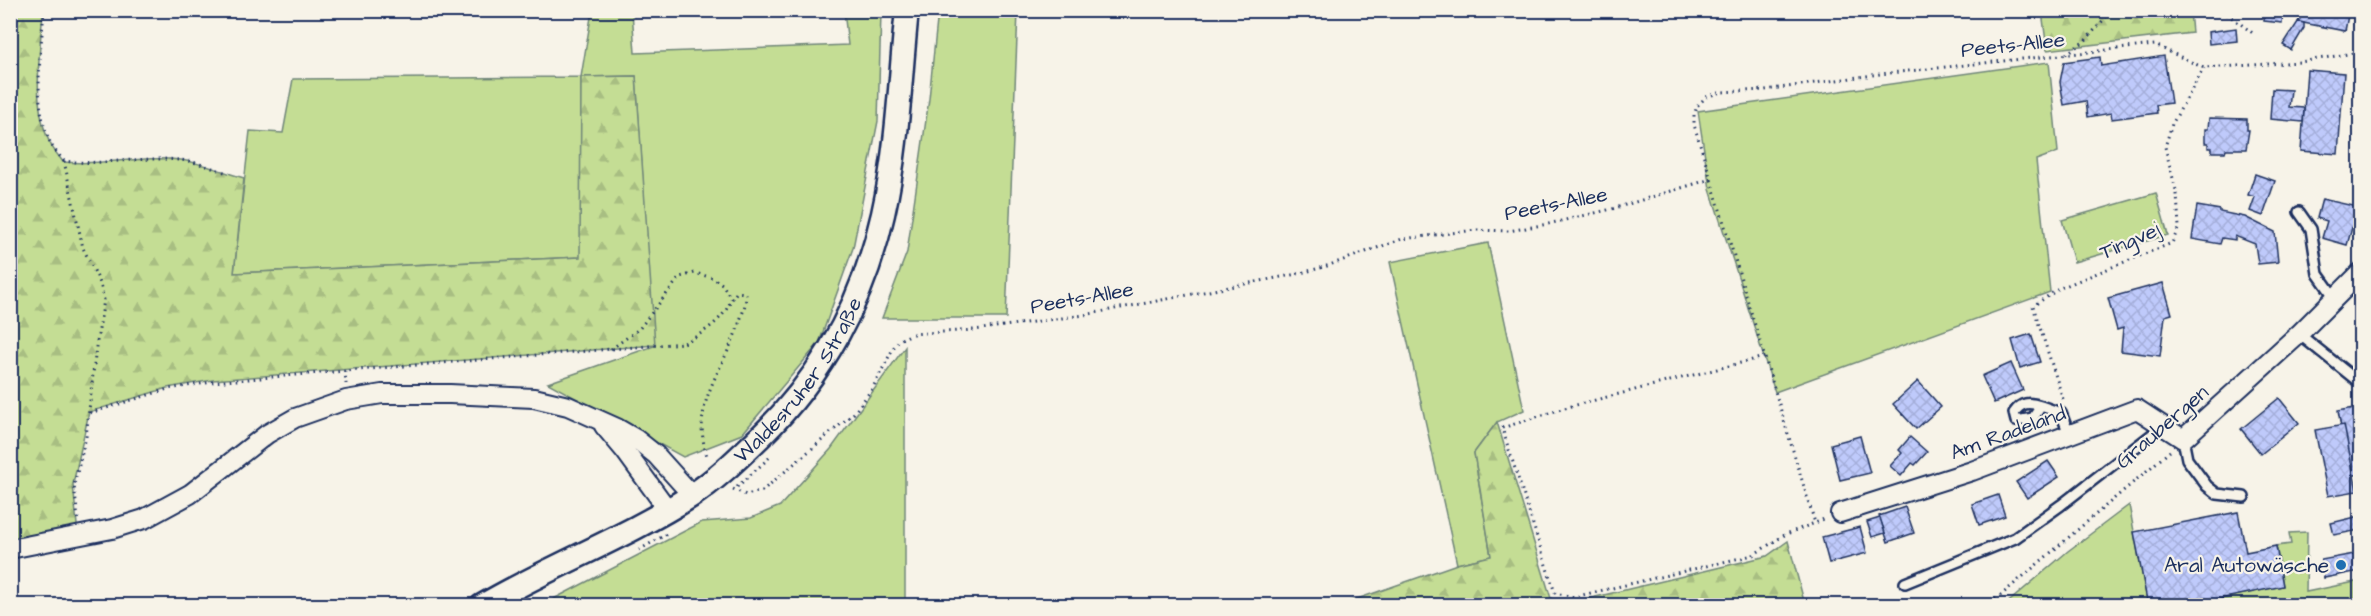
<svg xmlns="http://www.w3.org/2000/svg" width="2371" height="616" font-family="'Architects Daughter',sans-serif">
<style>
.grass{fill:#c4dd94;stroke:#708679;stroke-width:1.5}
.forest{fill:url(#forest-firs);stroke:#708679;stroke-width:1.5}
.building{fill:url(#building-cross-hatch);stroke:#1b2f5e;stroke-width:1.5}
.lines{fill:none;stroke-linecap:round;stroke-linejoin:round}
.service-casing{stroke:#1b2f5e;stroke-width:14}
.minor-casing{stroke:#1b2f5e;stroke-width:22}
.tertiary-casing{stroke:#1b2f5e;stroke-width:27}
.path{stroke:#1b2f5e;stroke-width:3;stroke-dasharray:1.5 4.5;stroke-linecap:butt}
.service{stroke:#f7f3e8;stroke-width:9}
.minor{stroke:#f7f3e8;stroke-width:18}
.tertiary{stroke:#f7f3e8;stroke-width:22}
.poi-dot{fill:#1f6fb2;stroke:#f7f3e8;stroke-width:2}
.labels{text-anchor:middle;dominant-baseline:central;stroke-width:4.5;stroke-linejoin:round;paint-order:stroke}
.street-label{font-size:21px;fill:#1b2f5e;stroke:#f7f3e8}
.poi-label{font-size:21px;fill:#1b2f5e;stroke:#f7f3e8;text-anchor:end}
</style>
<defs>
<pattern id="forest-firs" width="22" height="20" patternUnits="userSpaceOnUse" patternTransform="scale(1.5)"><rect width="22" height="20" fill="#c4dd94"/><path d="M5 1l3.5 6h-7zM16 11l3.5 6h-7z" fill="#a8be82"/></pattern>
<pattern id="building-cross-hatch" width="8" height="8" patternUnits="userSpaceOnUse" patternTransform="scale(1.5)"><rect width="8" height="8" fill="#bfcafb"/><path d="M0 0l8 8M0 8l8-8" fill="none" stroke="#a4aeda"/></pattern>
</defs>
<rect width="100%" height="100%" fill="#f7f3e8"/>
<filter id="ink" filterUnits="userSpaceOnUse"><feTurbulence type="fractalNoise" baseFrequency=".0167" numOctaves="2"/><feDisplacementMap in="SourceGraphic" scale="12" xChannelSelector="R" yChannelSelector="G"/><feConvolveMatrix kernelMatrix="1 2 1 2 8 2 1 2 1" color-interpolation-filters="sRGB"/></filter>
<g filter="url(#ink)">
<g class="grass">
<polygon points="592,11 632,11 635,53 848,45 844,11 881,11 878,121 853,248 819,343 742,434 683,457 548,383 654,346 636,76 581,77 581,257 234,273 250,131 283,133 293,79 581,77"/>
<polygon points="938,11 1018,11 1006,318 882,318 907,252 929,99"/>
<polygon points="2049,62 2058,152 2036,160 2050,292 1775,392 1710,189 1698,111"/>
<polygon points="2156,193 2168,235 2074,262 2062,220"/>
<polygon points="1488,243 1524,410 1497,422 1474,453 1491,556 1457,564 1390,262"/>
<polygon points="905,347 905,605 542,605 702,522 751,518 780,506 831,449"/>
<polygon points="2129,505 2148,605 2004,606 2068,551"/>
<polygon points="2307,532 2306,592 2360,581 2360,605 2186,606 2283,586 2276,546 2291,544 2289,533"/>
</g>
<g class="forest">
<path d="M11 11H43C40 50 31 106 50 143 53 150 59 156 63 162 103 166 142 155 181 160 202 163 224 172 244 178L234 273 580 257 581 77 636 76 655 345 213 380 167 388 89 412 73 484 78 535 11 546Z"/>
<polygon points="2042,11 2190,11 2192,33 2047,50"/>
<polygon points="1497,422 1553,605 1340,605 1457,564 1491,556 1474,453"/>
<polygon points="1788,541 1805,605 1562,605 1767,556"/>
</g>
<g class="building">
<polygon points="2260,10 2287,10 2283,12 2282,23 2264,21 2264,13 2260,13"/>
<polygon points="2305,10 2349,10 2345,31 2298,22"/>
<polygon points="2298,22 2304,23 2304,28 2291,50 2283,45"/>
<polygon points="2236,28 2237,41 2209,44 2208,32"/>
<polygon points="2164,56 2171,103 2156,105 2157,113 2112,119 2111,113 2088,117 2086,101 2064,105 2060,82 2064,62 2100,57 2101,66"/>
<polygon points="2307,70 2344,73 2338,154 2301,151"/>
<polygon points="2272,89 2291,90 2289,107 2304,108 2303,122 2270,119"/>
<polygon points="2209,118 2247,119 2247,130 2249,130 2246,149 2226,149 2225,152 2212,152 2212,148 2208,148 2208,143 2205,143 2205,129 2208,129"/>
<polygon points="2255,174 2275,181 2263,216 2250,211 2255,197 2248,195"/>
<polygon points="2322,199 2358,207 2347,245 2322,238 2327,221 2317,218"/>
<polygon points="2197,206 2220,210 2220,212 2245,217 2275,232 2278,262 2258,264 2255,244 2235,236 2235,240 2222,238 2220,244 2192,239"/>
<polygon points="2163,283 2172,314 2165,316 2160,356 2121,351 2123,328 2117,330 2108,298"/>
<polygon points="2031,334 2040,362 2020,368 2012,340"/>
<polygon points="2011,363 2023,390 1994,403 1982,376"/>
<polygon points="1918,381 1941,407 1916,429 1893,404"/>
<polygon points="2279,398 2299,423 2261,454 2241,429"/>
<polygon points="2360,407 2360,474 2350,476 2338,411"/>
<polygon points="2344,425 2357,491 2328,496 2315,430"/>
<polygon points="1860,436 1870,473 1840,480 1831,444"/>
<polygon points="1910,437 1927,452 1915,465 1912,463 1901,476 1890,466 1902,453 1899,450"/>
<polygon points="2048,461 2059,477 2027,498 2016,482"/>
<polygon points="1998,495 2005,516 1979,525 1972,504"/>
<polygon points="1905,507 1914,533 1888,542 1879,516"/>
<polygon points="2238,512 2246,552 2276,546 2283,586 2186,606 2148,606 2134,532"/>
<polygon points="2360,516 2360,530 2334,535 2331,523"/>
<polygon points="1880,518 1885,533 1872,537 1867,522"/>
<polygon points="1860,527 1867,553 1829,563 1822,537"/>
<polygon points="2360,553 2360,571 2324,578 2321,560"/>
</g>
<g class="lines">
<g class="service-casing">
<g id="service">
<polyline points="2299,212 2311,229 2318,274 2335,298"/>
<polyline points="2299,334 2360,383"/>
<path d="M2041 406C2029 402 2021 402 2014 413L2016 421 2033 418 2041 406 2061 413 2069 434"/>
<polyline points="2183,439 2187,459 2207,486 2217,494 2244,497"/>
<polyline points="1905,583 2015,538 2061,505 2163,426"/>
</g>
</g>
<g class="minor-casing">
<g id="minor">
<polyline points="604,426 625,451 668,510"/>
<polyline points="1840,513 1972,471 2137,409 2183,439 2299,334 2360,273"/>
<polyline points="10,549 112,529 144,519 190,494 267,434 295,418 346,400 382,394 450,394 534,398 568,406 617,428 636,439 656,455 692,495"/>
</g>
</g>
<g class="tertiary-casing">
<g id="tertiary">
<path id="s1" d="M482 606C550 566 625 538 691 496 717 479 738 458 760 437 823 376 864 299 883 214 898 148 900 78 907 10"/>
</g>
</g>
<g class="path">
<path d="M44 10C41 53 32 102 50 142 53 149 59 155 64 161 102 166 141 156 179 160 196 161 213 169 228 173"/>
<polyline points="2222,10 2254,34"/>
<polyline points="2066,54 2085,41 2112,10"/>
<polyline points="64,161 83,248 100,283 104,300 96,347 86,437 74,485 78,519"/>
<polyline points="1711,180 1815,523 1824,519"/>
<polyline points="611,349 639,329 680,277 695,273 713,278 722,284 731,298"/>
<polyline points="1764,357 1568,407 1502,428 1555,593 1574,597 1753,555 1786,534 1815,523"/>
<polyline points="345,371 346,384"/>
<polyline points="2063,399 2033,306 2060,288 2172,243 2179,227 2177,194 2165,147 2172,124 2204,68"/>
<path d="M90 413 168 389 212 382 684 343C698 336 714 326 724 313 729 306 731 299 737 292L745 293 746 295C746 307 741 316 738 327 721 374 689 406 708 459"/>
<polyline points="737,487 770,457"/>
<polyline points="733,489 746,495 762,491 854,413 872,389 894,347 899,340 912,334 974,330 1084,315 1297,274 1324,267 1402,239 1476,230 1509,231 1548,224 1612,209 1711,179 1694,125 1694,115 1697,106 1706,97 1721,92 1765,90 1880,74 2155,45 2204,68 2300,62 2360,52"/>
<polyline points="639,550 667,534"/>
<polyline points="1985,606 2000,596 2170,451"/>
</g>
<use href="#service" class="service"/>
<use href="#minor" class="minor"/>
<use href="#tertiary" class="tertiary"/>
</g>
</g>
<circle class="poi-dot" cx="2341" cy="565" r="6"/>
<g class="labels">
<g class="street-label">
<text transform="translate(2013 45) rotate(-6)">Peets-Allee</text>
<text transform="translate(1556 204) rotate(-11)">Peets-Allee</text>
<text transform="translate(2130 241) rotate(-24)">Tingvej</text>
<text transform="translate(1082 298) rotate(-10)">Peets-Allee</text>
<text stroke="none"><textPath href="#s1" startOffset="396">Waldesruher Straße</textPath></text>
<text transform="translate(2162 427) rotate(-41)">Graubergen</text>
<text transform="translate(2008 433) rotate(-20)">Am Radeland</text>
</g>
<g class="poi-label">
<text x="2329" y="565">Aral Autowäsche</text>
</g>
</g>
<rect width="2371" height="616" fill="none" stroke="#f7f3e8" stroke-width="36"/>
<rect x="18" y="18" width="2335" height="580" fill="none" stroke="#1b2f5e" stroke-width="2" filter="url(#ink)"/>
</svg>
